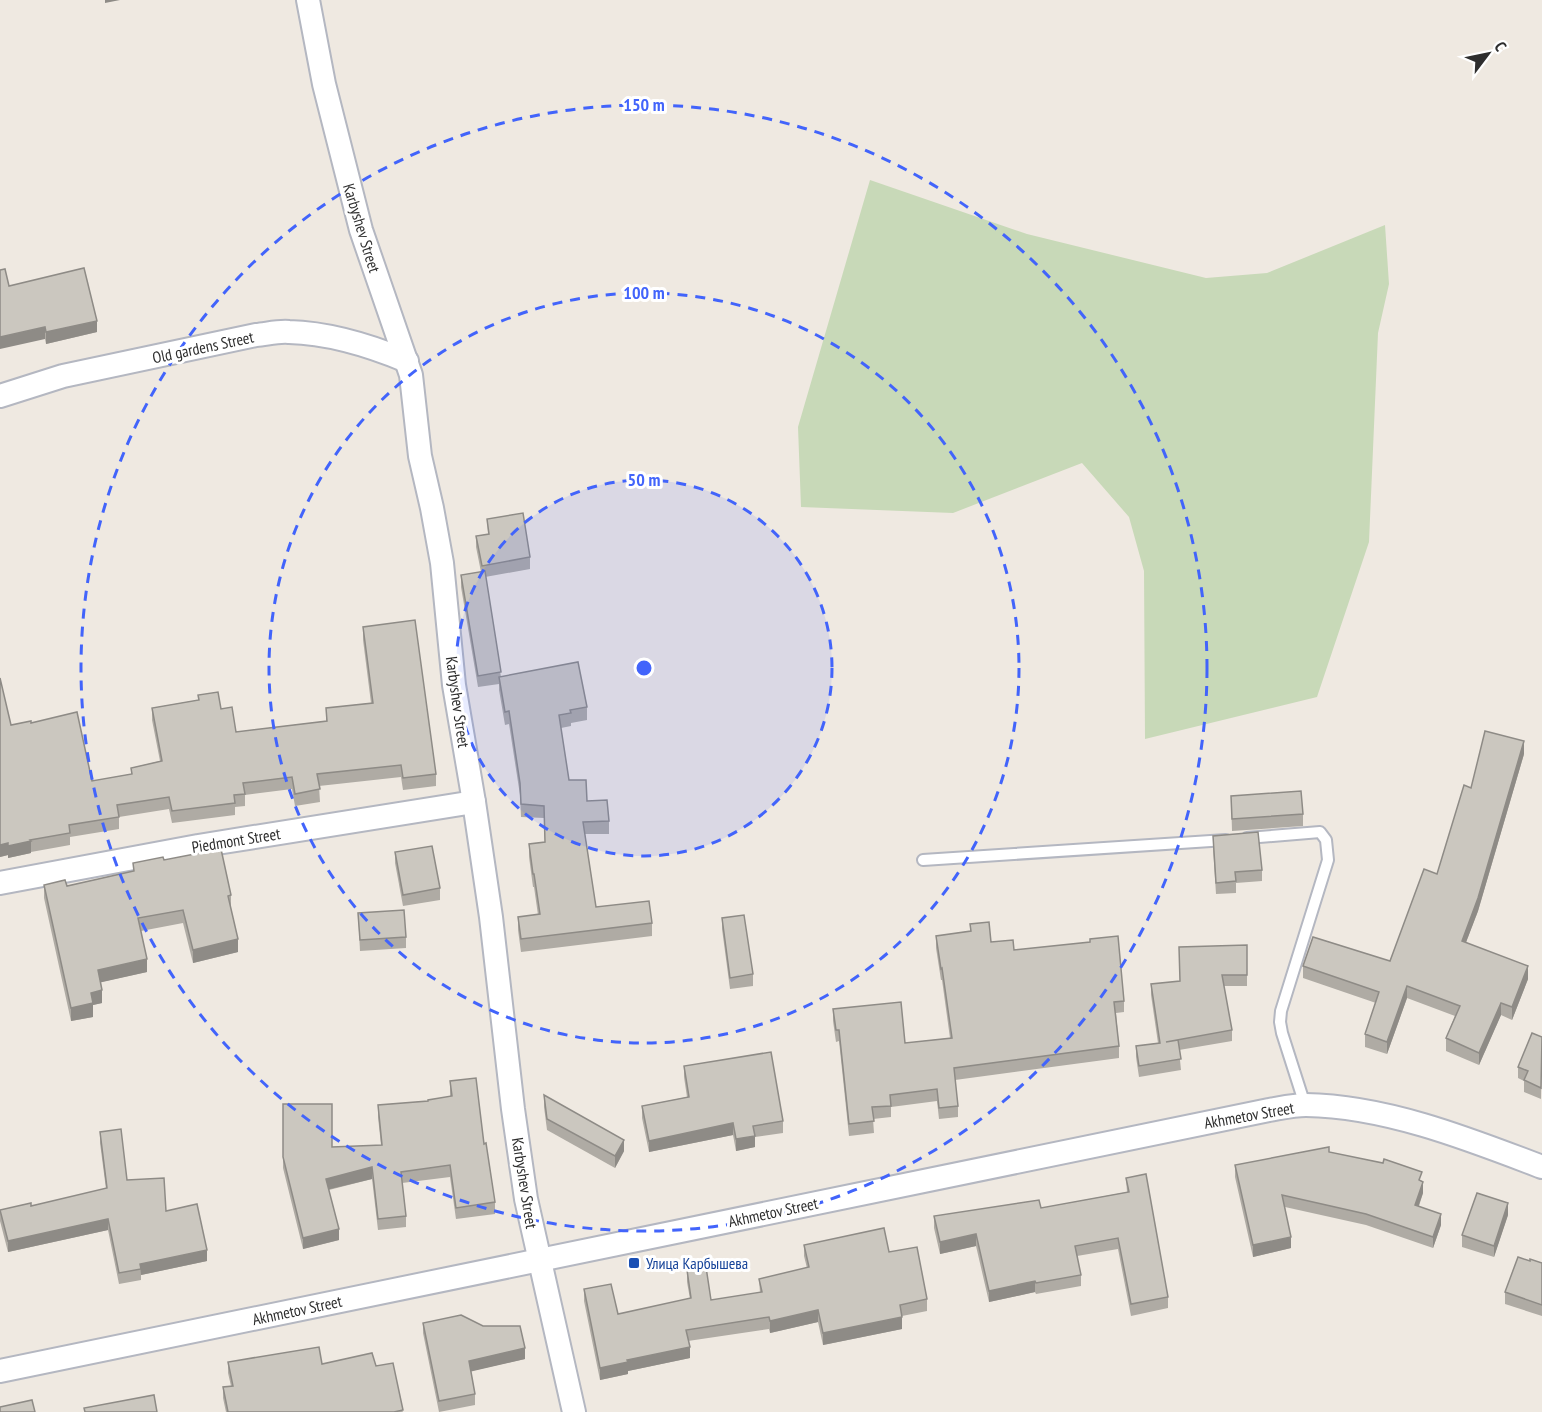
<svg xmlns="http://www.w3.org/2000/svg" width="1542" height="1412" font-family="'PT Sans Narrow',sans-serif">
<style>
.cemetery{fill:#c8d9b8}
.lines{fill:none;stroke-linecap:round;stroke-linejoin:round}
.service-casing{stroke:#b4b7c1;stroke-width:14}
.minor-casing{stroke:#b4b7c1;stroke-width:26}
.service{stroke:#fff;stroke-width:10}
.minor{stroke:#fff;stroke-width:22}
.wall{fill:#afaba4}
.shaded-wall{fill:#8e8b86}
.building{fill:#cbc7bf;stroke:#8e8b86;stroke-width:1.5}
.ring{fill:none;stroke:#4264fb;stroke-width:3;stroke-dasharray:10 8}
.transit-dot{fill:#1a4fb4;stroke:#fff;stroke-width:2}
.labels{text-anchor:middle;dominant-baseline:central;stroke-width:6;stroke-linejoin:round;paint-order:stroke}
.street-label{font-size:16px;fill:#2e2e2e;stroke:#fff}
.transit-label{font-size:16px;fill:#164399;stroke:#fff;text-anchor:start}
.centre{fill:#4264fb;stroke:#fff;stroke-width:3}
.ring-label{font-size:18px;text-anchor:middle;font-weight:bold;fill:#4264fb;stroke:#fff;stroke-width:6;stroke-linejoin:round;paint-order:stroke}
</style>
<rect width="100%" height="100%" fill="#efe9e1"/>
<polygon class="cemetery" points="870,180 1027,234 1206,278 1267,273 1385,225 1389,284 1378,333 1369,542 1317,697 1145,739 1144,571 1129,517 1082,463 953,513 801,507 798,427"/>
<g class="lines">
<g class="service-casing">
<g id="service">
<polyline points="1247,838 1320,832 1326,840 1328,860 1281,1011 1280,1022 1282,1033 1305,1105"/>
<polyline points="923,860 1226,840"/>
</g>
</g>
<g class="minor-casing">
<g id="minor">
<polyline points="308,0 324,84 361,230 411,375 420,456 432,508 442,563 454,685 474,802 491,917 513,1109 526,1199 574,1412"/>
<path d="M0 396 63 376 256 335C267 334 278 331 289 332 329 333 371 346 407 361"/>
<polyline points="0,883 198,846 474,802"/>
<path d="M0 1371 1269 1110C1281 1108 1294 1105 1306 1105 1385 1106 1469 1139 1542 1167"/>
</g>
</g>
<use href="#service" class="service"/>
<use href="#minor" class="minor"/>
</g>
<g class="wall">
<polygon points="9,286 97,332 46,344 45,339"/>
<polygon points="487,519 530,557 530,569 485,577 501,677 587,707 587,720 571,723 571,726 561,728 569,780 587,801 609,821 609,834 585,834 596,907 652,923 652,936 521,952 518,930 518,917 538,915 534,887 533,887 529,857 529,844 545,842 544,818 521,817 520,795 509,724 505,725 499,690 499,684 478,687 461,587 461,575 481,572 476,547 476,536 488,534"/>
<polygon points="363,627 436,774 436,786 403,790 401,777 319,786 320,802 295,806 292,789 245,795 245,806 235,807 235,815 172,823 169,809 119,817 119,829 70,837 70,845 31,852 31,853 8,858 8,855 0,857 11,725 31,723 92,781 131,774 131,768 160,761 152,720 152,708 198,700 198,695 221,709 236,732 326,721 326,708 371,703 363,640"/>
<polygon points="1524,754 1478,911 1466,942 1528,979 1512,1020 1501,1015 1479,1065 1446,1051 1446,1038 1455,1016 1407,998 1387,1054 1365,1047 1365,1034 1376,1003 1303,978 1303,966 1390,961 1437,874 1471,788"/>
<polygon points="1231,796 1303,814 1303,826 1232,831"/>
<polygon points="1213,836 1262,870 1262,881 1236,883 1236,893 1216,894 1213,847"/>
<polygon points="395,852 440,888 440,900 403,906 395,863"/>
<polygon points="164,860 231,895 231,908 238,952 193,963 183,923 141,931 147,972 101,982 102,1003 93,1005 93,1017 71,1021 44,898 44,885 67,886 133,871 133,863"/>
<polygon points="358,913 406,937 406,948 360,951"/>
<polygon points="722,918 753,974 753,986 730,989 722,929"/>
<polygon points="970,924 991,942 1014,950 1124,1001 1124,1012 1116,1013 1119,1046 1119,1058 955,1080 958,1106 958,1117 939,1119 937,1101 891,1107 891,1117 873,1119 874,1133 849,1136 839,1041 836,1042 833,1021 833,1009 905,1043 950,1038 942,980 941,980 936,948 936,936 970,931"/>
<polygon points="1247,945 1247,986 1224,986 1232,1030 1232,1041 1179,1050 1181,1070 1139,1077 1136,1057 1136,1046 1158,1043 1151,995 1151,984 1180,981"/>
<polygon points="1542,1037 1541,1099 1524,1092 1524,1081 1518,1078 1518,1067"/>
<polygon points="684,1066 783,1121 783,1133 755,1137 755,1147 736,1151 733,1135 649,1152 642,1118 642,1106 687,1097 684,1077"/>
<polygon points="450,1081 484,1144 495,1202 495,1214 456,1219 450,1177 402,1183 406,1216 406,1227 378,1230 372,1179 329,1190 339,1240 303,1249 283,1168 283,1104 332,1147 381,1145 378,1117 378,1105 428,1101 450,1097"/>
<polygon points="544,1095 624,1151 615,1168 547,1130 544,1107"/>
<polygon points="100,1132 127,1180 166,1211 207,1261 141,1275 141,1280 119,1284 108,1230 8,1252 0,1221 0,1210 31,1206 106,1189 100,1143"/>
<polygon points="1329,1152 1422,1181 1423,1193 1419,1206 1441,1225 1433,1248 1366,1225 1285,1207 1291,1248 1253,1257 1235,1177 1235,1165"/>
<polygon points="1126,1178 1168,1297 1168,1308 1131,1316 1118,1249 1077,1256 1081,1275 1081,1286 1036,1294 1035,1292 989,1302 976,1246 940,1254 934,1228 934,1216 1041,1208 1127,1192"/>
<polygon points="1508,1215 1494,1257 1462,1247 1462,1235"/>
<polygon points="804,1245 889,1252 927,1299 927,1311 902,1316 902,1329 823,1345 818,1322 770,1333 769,1329 688,1341 690,1358 628,1371 628,1374 600,1380 584,1301 584,1289 618,1314 690,1299 687,1282 687,1270 711,1300 760,1293 759,1279 807,1268 804,1256"/>
<polygon points="1530,1261 1542,1263 1542,1316 1505,1304 1505,1292"/>
<polygon points="423,1323 525,1359 471,1371 475,1394 475,1405 439,1412 423,1333"/>
<polygon points="228,1362 376,1366 403,1412 226,1412 223,1398 223,1387 231,1386 228,1373"/>
</g>
<g class="shaded-wall">
<polygon points="105,0 120,0 105,3"/>
<polygon points="97,321 97,332 46,344 46,332"/>
<polygon points="45,327 45,339 0,349 0,337"/>
<polygon points="1524,741 1524,754 1478,911 1462,953 1462,941"/>
<polygon points="31,841 31,853 8,858 8,846"/>
<polygon points="8,843 8,855 0,857 0,845"/>
<polygon points="238,939 238,952 193,963 193,950"/>
<polygon points="147,959 147,972 98,983 98,970"/>
<polygon points="1528,966 1528,979 1512,1020 1512,1007"/>
<polygon points="1407,986 1407,998 1387,1054 1387,1042"/>
<polygon points="102,990 102,1003 93,1005 93,1017 71,1021 71,1008 91,993"/>
<polygon points="1501,1003 1501,1015 1479,1065 1479,1053"/>
<polygon points="733,1123 733,1135 649,1152 649,1141"/>
<polygon points="755,1136 755,1147 736,1151 736,1139"/>
<polygon points="624,1140 624,1151 615,1168 615,1156"/>
<polygon points="372,1167 372,1179 326,1190 326,1179"/>
<polygon points="1423,1182 1423,1193 1415,1216 1415,1205"/>
<polygon points="1508,1203 1508,1215 1494,1257 1494,1246"/>
<polygon points="1441,1214 1441,1225 1433,1248 1433,1237"/>
<polygon points="108,1219 108,1230 8,1252 8,1241"/>
<polygon points="339,1229 339,1240 303,1249 303,1238"/>
<polygon points="976,1234 976,1246 940,1254 940,1242"/>
<polygon points="1291,1237 1291,1248 1253,1257 1253,1245"/>
<polygon points="207,1250 207,1261 141,1275 140,1264"/>
<polygon points="1035,1281 1035,1292 989,1302 989,1291"/>
<polygon points="818,1310 818,1322 770,1333 770,1321"/>
<polygon points="902,1317 902,1329 823,1345 823,1333"/>
<polygon points="690,1347 690,1358 628,1371 628,1374 600,1380 600,1368 627,1360"/>
<polygon points="525,1348 525,1359 469,1372 469,1361"/>
</g>
<g class="building">
<polygon points="84,268 97,321 46,332 45,327 0,337 0,270 5,269 9,286"/>
<polygon points="523,513 530,557 482,566 476,536 489,534 487,519"/>
<polygon points="485,571 501,672 478,676 461,575"/>
<polygon points="415,620 436,774 403,778 401,765 317,774 320,789 295,794 292,777 243,783 245,794 234,795 235,803 172,811 169,797 117,805 119,817 69,825 70,833 30,840 31,841 8,846 8,843 0,845 0,678 11,725 31,721 31,723 77,712 92,781 132,774 131,768 162,761 152,708 199,700 198,695 218,692 221,709 232,707 236,732 327,721 326,708 373,703 363,627"/>
<polygon points="578,662 587,707 570,710 571,713 559,715 569,780 586,780 587,801 607,800 609,821 583,822 596,907 649,901 652,923 521,939 518,917 540,914 534,874 533,874 529,844 545,842 544,806 521,804 520,783 509,711 505,712 499,677"/>
<polygon points="1485,731 1524,741 1478,898 1462,941 1528,966 1512,1007 1501,1003 1479,1053 1446,1038 1460,1006 1407,986 1387,1042 1365,1034 1379,992 1303,966 1313,937 1390,961 1424,869 1437,874 1464,785 1471,788"/>
<polygon points="1301,791 1303,814 1232,819 1231,796"/>
<polygon points="1258,832 1262,870 1235,872 1236,881 1216,883 1213,836"/>
<polygon points="432,846 440,888 403,895 395,852"/>
<polygon points="221,849 231,895 228,896 238,939 193,950 183,910 138,918 147,959 98,970 102,990 91,993 93,1003 71,1008 44,885 65,880 67,886 134,871 133,863 163,857 164,860"/>
<polygon points="404,910 406,937 360,940 358,913"/>
<polygon points="744,915 753,974 730,978 722,918"/>
<polygon points="989,922 991,942 1013,940 1014,950 1090,942 1090,939 1118,936 1124,1001 1114,1002 1119,1046 954,1068 958,1106 939,1108 937,1089 890,1095 891,1106 872,1107 874,1121 849,1124 839,1030 836,1030 833,1009 901,1002 905,1043 952,1038 942,968 941,969 936,936 971,931 970,924"/>
<polygon points="1247,945 1247,975 1222,975 1232,1030 1166,1042 1178,1040 1181,1059 1139,1066 1136,1046 1160,1043 1151,984 1180,981 1179,947"/>
<polygon points="1532,1033 1542,1037 1541,1088 1524,1080 1528,1071 1518,1067"/>
<polygon points="771,1052 783,1121 753,1126 755,1136 736,1139 733,1123 649,1141 642,1106 689,1097 684,1066"/>
<polygon points="476,1078 484,1144 486,1143 495,1202 456,1208 450,1165 401,1172 406,1216 378,1219 372,1167 326,1179 339,1229 303,1238 283,1157 283,1104 332,1104 332,1147 382,1145 378,1105 428,1101 428,1100 452,1096 450,1081"/>
<polygon points="544,1095 624,1140 615,1156 547,1119"/>
<polygon points="121,1129 127,1180 164,1178 166,1211 197,1204 207,1250 140,1264 141,1269 119,1273 108,1219 8,1241 0,1210 31,1203 31,1206 107,1188 100,1132"/>
<polygon points="1329,1147 1329,1152 1383,1163 1384,1159 1422,1172 1419,1180 1423,1182 1415,1205 1441,1214 1433,1237 1366,1214 1282,1195 1291,1237 1253,1245 1235,1165"/>
<polygon points="1146,1174 1168,1297 1131,1304 1118,1238 1075,1246 1081,1275 1036,1283 1035,1281 989,1291 976,1234 940,1242 934,1216 1039,1200 1041,1208 1129,1192 1126,1178"/>
<polygon points="1477,1193 1508,1203 1494,1246 1462,1235"/>
<polygon points="884,1228 889,1252 917,1247 927,1299 900,1305 902,1317 823,1333 818,1310 770,1321 769,1317 686,1330 690,1347 627,1360 628,1362 600,1368 584,1289 611,1284 618,1314 691,1298 687,1270 706,1267 711,1300 762,1292 759,1279 809,1267 804,1245"/>
<polygon points="1518,1257 1530,1261 1530,1259 1542,1263 1542,1305 1505,1292"/>
<polygon points="461,1315 483,1326 520,1326 525,1348 469,1361 475,1394 439,1401 423,1323"/>
<polygon points="319,1347 322,1364 372,1353 376,1366 393,1363 403,1410 394,1412 228,1412 223,1387 233,1386 228,1362"/>
<polygon points="154,1395 157,1412 85,1412 84,1408"/>
<polygon points="32,1400 35,1412 0,1412 0,1407"/>
</g>
<circle cx="644" cy="668" r="188" fill="#4264fb" fill-opacity=".12"/>
<g class="ring">
<circle cx="644" cy="668" r="188"/>
<circle cx="644" cy="668" r="375"/>
<circle cx="644" cy="668" r="563"/>
</g>
<rect class="transit-dot" x="628" y="1257" width="12" height="12" rx="3"/>
<g class="labels">
<g class="street-label">
<text transform="translate(362 228) rotate(73)">Karbyshev Street</text>
<text transform="translate(203 347) rotate(-12)">Old gardens Street</text>
<text transform="translate(458 702) rotate(82)">Karbyshev Street</text>
<text transform="translate(236 840) rotate(-9)">Piedmont Street</text>
<text transform="translate(1249 1115) rotate(-10)">Akhmetov Street</text>
<text transform="translate(525 1183) rotate(81)">Karbyshev Street</text>
<text transform="translate(773 1212) rotate(-12)">Akhmetov Street</text>
<text transform="translate(297 1310) rotate(-12)">Akhmetov Street</text>
</g>
<g class="transit-label">
<text x="646" y="1263">Улица Карбышева</text>
</g>
</g>
<circle cx="644" cy="668" r="9" class="centre"/>
<g class="ring-label">
<text x="644" y="111">150 m</text>
<text x="644" y="299">100 m</text>
<text x="644" y="486">50 m</text>
</g>
<g transform="translate(1488 54) rotate(58)" stroke="#ffffff" stroke-width="4.5" paint-order="stroke">
<path d="M0-4.5L10 22L0 15L-10 22Z" fill="#2e2e2e"/>
<text y="-9" font-size="16" font-weight="bold" text-anchor="middle" fill="#2e2e2e">С</text>
</g>
</svg>
